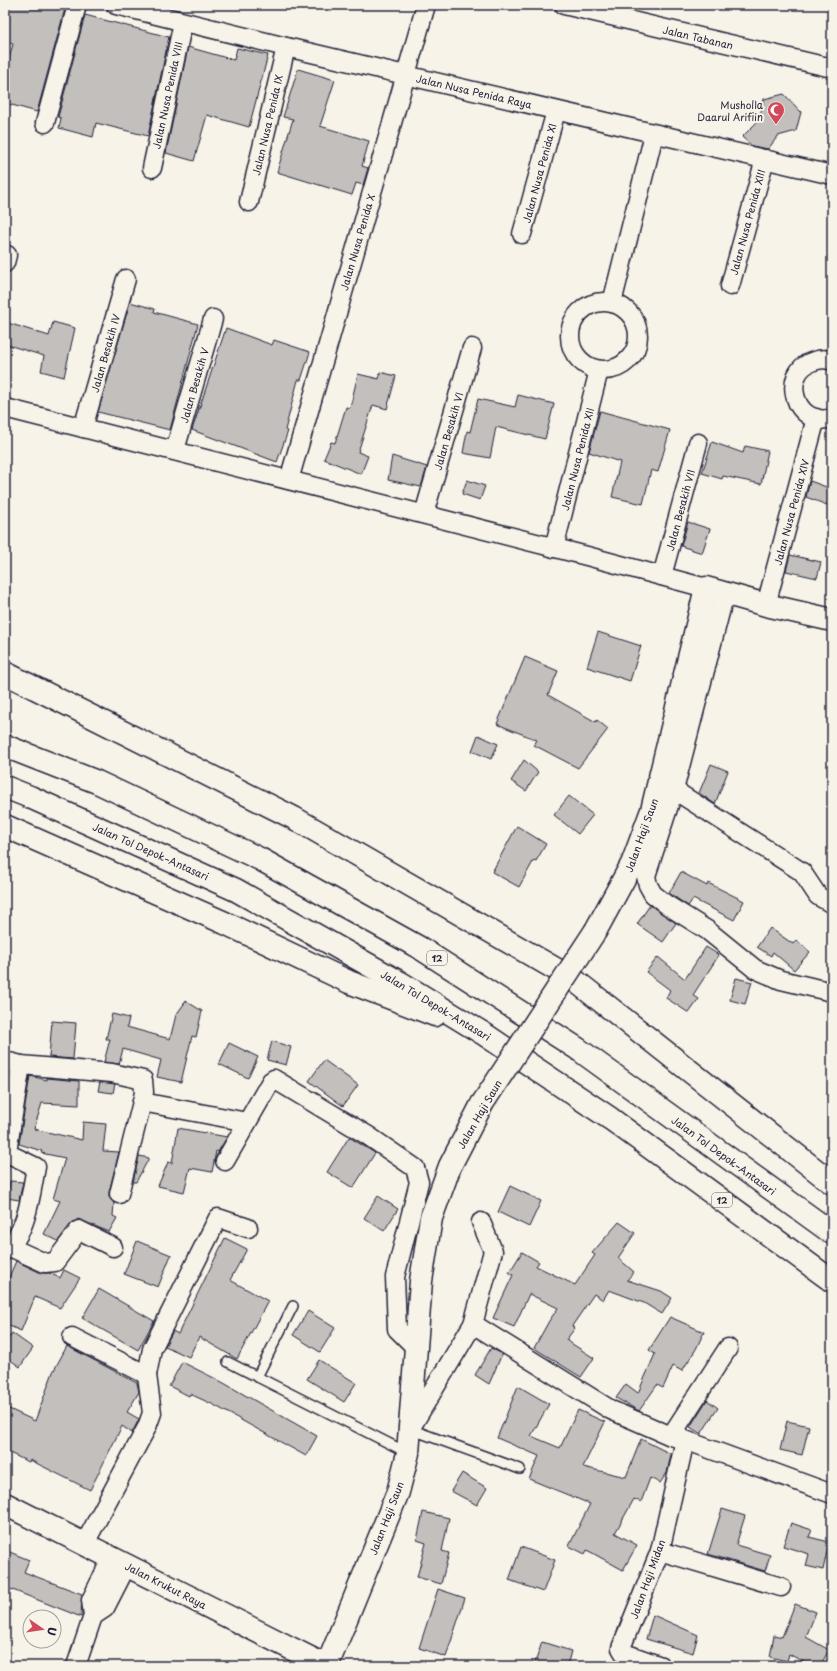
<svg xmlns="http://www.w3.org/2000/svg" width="837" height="1671" font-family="'Playpen Sans',sans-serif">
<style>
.building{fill:#c2bfbd;stroke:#22223b}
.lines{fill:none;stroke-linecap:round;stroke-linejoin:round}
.service-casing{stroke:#22223b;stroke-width:12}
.minor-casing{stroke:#22223b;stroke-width:21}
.tertiary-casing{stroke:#22223b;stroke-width:25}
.motorway-casing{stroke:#22223b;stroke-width:25}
.service{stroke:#f7f3e8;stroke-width:9}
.minor{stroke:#f7f3e8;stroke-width:18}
.tertiary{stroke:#f7f3e8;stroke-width:22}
.motorway{stroke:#f7f3e8;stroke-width:22}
.tertiary-bridge-casing{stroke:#22223b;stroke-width:25;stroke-linecap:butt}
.tertiary-bridge{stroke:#f7f3e8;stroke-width:22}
.labels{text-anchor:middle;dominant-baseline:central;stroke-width:4;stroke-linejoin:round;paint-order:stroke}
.shield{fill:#f7f3e8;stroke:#62616f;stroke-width:1}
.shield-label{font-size:9px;font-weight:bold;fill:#22223b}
.street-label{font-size:10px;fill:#22223b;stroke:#f7f3e8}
.poi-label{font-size:10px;fill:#22223b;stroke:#f7f3e8;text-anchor:end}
</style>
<rect width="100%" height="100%" fill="#f7f3e8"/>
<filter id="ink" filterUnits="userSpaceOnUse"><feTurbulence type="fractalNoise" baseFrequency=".025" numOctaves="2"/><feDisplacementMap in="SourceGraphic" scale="8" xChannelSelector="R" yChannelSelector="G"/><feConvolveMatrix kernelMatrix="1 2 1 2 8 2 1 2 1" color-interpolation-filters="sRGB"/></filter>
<g filter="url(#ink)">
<g class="building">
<polygon points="5,5 66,5 37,112 5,103 5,74 13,44 5,41"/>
<polygon points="85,15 169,37 148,136 96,123 93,137 59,128 61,118 58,117"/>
<polygon points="188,47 234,60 237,48 268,55 249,127 207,115 194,161 166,153"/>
<polygon points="298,69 335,80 320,126 369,141 362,166 368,168 363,185 356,183 352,195 277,172 293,119 283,117"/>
<polygon points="784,94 801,112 796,131 778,136 768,149 752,146 742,137 759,120 764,99"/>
<polygon points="130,302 155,309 154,312 198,324 170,430 98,412"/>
<polygon points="5,322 49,336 53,322 75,328 64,377 41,371 44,356 5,344"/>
<polygon points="226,328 272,345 274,340 310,352 301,380 298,380 285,430 288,431 277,462 192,430"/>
<polygon points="380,372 396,376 387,409 373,405 358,452 368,456 361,474 324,459 331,442 335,443 346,407 350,408 358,374 379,379"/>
<polygon points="518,395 554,404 545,439 496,427 490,458 463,453 467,431 470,432 478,399 515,407"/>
<polygon points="600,411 670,430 658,472 651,470 643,504 612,497 620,462 589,452"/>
<polygon points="712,442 743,453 745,446 768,451 761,484 723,476 722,479 702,473"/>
<polygon points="392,456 427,467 421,487 388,480"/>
<polygon points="467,480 485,486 480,500 462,494"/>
<polygon points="810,481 832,489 827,505 806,497"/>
<polygon points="688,522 710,529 702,553 681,546"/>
<polygon points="790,555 821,562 817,578 786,571"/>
<polygon points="598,632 641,646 630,681 587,667"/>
<polygon points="525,657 558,671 548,695 596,722 597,720 608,729 578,768 534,745 537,740 497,724"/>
<polygon points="478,735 498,744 491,759 472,751"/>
<polygon points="524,760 538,772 526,791 511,781"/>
<polygon points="711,764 728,771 715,804 699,793"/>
<polygon points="569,796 593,815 578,834 554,815"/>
<polygon points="517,826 546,844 536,861 534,860 519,887 492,872"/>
<polygon points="681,872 707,886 708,883 744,901 734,920 693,899 688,906 669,893"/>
<polygon points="650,905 676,923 663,942 637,924"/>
<polygon points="770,928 793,944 796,940 810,952 794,970 773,952 771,956 757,947"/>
<polygon points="706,947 719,955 693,995 699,999 689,1013 666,998 670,990 646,972 658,957 685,979"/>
<polygon points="736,978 752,982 745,1004 730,1000"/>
<polygon points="186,1001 202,1011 196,1037 192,1036 181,1082 157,1077 161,1060 123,1049 119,1064 104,1062 110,1039 106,1039 112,1014 129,1018 127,1027 170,1039 176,1015"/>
<polygon points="52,1021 76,1023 73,1059 49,1057"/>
<polygon points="272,1041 291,1047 286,1065 267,1060"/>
<polygon points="229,1043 258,1057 248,1078 219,1064"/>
<polygon points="324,1060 358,1085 343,1106 309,1081"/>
<polygon points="30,1076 47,1080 47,1078 79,1081 79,1105 42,1103 34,1129 82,1140 83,1122 106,1124 103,1151 119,1152 109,1192 109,1197 114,1203 113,1216 117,1218 109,1232 78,1219 71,1224 58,1241 44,1234 60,1201 53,1199 65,1158 41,1153 42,1151 19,1144"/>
<polygon points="100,1082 115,1084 113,1093 98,1091"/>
<polygon points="178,1128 227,1137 218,1152 216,1151 212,1172 190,1168 184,1192 158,1186 168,1162 172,1163"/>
<polygon points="349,1137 375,1153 353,1188 327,1172"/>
<polygon points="139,1156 149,1158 136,1182 133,1182"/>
<polygon points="10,1181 23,1182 19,1200 7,1198"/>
<polygon points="510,1186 541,1201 529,1227 498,1212"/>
<polygon points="378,1196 398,1209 384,1231 364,1218"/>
<polygon points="619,1222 635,1233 618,1258 634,1272 627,1280 661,1291 672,1298 662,1314 644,1303 609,1290 603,1300 594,1294 572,1326 575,1328 566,1340 594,1358 581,1377 534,1348 549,1321 558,1308 529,1294 514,1327 493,1318 513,1275 509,1273 522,1252 539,1262 536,1266 575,1285 595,1255 592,1253"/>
<polygon points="225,1238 247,1249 230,1280 268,1301 237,1359 199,1337 189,1357 165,1346 173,1331 178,1334"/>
<polygon points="137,1241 171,1255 158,1287 124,1274"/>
<polygon points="16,1261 41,1273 49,1273 60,1278 64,1270 80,1278 60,1308 35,1297 21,1331 5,1324 5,1286"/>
<polygon points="99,1289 154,1321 138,1350 82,1318"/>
<polygon points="308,1311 335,1328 320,1352 293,1335"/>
<polygon points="670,1317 704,1332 696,1349 682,1371 673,1366 663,1388 657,1385 639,1411 616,1398 626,1384 638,1393 655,1354 649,1350"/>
<polygon points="12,1333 33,1348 20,1367 5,1356 5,1344"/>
<polygon points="67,1346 137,1383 139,1392 127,1412 139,1419 132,1433 122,1426 90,1490 30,1460 29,1462 5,1451 5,1407 35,1421 53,1372"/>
<polygon points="491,1348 502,1354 489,1384 475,1375"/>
<polygon points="319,1360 356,1383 344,1402 307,1379"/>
<polygon points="182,1362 222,1382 317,1436 306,1456 212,1404 190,1394 189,1396 169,1386"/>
<polygon points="518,1386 549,1404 531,1436 560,1448 578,1410 605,1422 583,1467 626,1477 641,1439 671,1454 667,1473 660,1483 650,1478 641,1502 634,1499 615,1533 637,1545 623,1570 587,1550 585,1554 569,1546 590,1504 529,1479 539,1456 497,1438"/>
<polygon points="707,1400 718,1408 701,1434 690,1427"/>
<polygon points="787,1421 809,1426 802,1455 780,1450"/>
<polygon points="462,1473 487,1488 477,1505 451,1491"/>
<polygon points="722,1509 745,1516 736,1545 770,1555 765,1571 708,1554"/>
<polygon points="423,1512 449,1518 442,1551 449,1553 441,1584 417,1577 426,1543 417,1540"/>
<polygon points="791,1523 812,1530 809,1537 829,1542 823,1570 806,1566 809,1554 783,1546"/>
<polygon points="521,1547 555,1560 543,1592 509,1580"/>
<polygon points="5,1550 29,1560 24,1572 82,1594 81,1617 5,1587"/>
<polygon points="438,1589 465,1598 446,1657 419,1648"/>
<polygon points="795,1604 816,1612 806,1637 829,1650 820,1666 811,1666 789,1654 787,1661 770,1657 774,1635 782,1637"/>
<polygon points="653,1615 698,1635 693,1653 646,1639"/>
<polygon points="542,1642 571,1651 567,1666 534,1666"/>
</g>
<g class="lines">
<g class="service-casing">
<g id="service">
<polyline points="228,1362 408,1453"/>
<polyline points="257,1377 293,1306"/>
<polyline points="410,1429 520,1469"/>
</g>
</g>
<g class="minor-casing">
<g id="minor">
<polyline points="116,5 286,47 832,175"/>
<polyline points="564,5 832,68"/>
<polyline points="45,123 77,5"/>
<polyline points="152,168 183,22"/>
<polyline points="249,202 286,47"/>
<polyline points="522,234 556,111"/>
<polyline points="5,263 7,255"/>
<polyline points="730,286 765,159"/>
<circle cx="604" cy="336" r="34"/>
<polyline points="612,303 654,134"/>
<path d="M832 361C826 358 820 359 814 361 779 371 794 429 832 418"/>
<polyline points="5,408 587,556 706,588"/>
<polyline points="83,428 126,279"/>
<polyline points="175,450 213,319"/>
<polyline points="289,480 426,5"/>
<polyline points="424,514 472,348"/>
<polyline points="554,548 599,370"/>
<polyline points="662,576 698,443"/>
<polyline points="725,593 674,790 646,876 648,885 653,894 667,905 707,930 755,969 781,980 832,992"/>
<polyline points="766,605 816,418"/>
<polyline points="674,790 802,872 818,896 832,904"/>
<polyline points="5,1061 21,1065 7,1152"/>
<polyline points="21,1065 112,1073 143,1080 144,1092 142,1102"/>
<path d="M5 1152 36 1167C31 1193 27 1234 5 1251"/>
<polyline points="225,1161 271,1081 274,1079 367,1135 415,1168 419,1182 395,1277 397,1329 417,1349"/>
<polyline points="119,1194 142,1102 247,1122"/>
<polyline points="10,1247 45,1263 55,1262 79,1230 113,1247"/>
<polyline points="473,1324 611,1410 671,1436 685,1440 832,1494"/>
<polyline points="72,1337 147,1375"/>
<polyline points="410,1429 473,1324 493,1251 481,1222"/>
<polyline points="671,1436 728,1348"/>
<polyline points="85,1543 147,1427 152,1413 147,1375 152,1349 218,1218 248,1228"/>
<polyline points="660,1551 781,1587"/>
<polyline points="93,1616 105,1608 127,1565"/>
<polyline points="76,1666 93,1616 91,1600 112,1557"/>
<polyline points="661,1666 624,1653 621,1648 660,1551 685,1440"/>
</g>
</g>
<g class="tertiary-casing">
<g id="tertiary">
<polyline points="596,930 632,864 652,810 706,588 766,605 832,620"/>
<polyline points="5,1504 326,1666"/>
<polyline points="327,1666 398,1492 408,1453 421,1281 431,1218 450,1166 482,1104"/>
</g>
</g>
<g class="motorway-casing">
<g id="motorway">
<polyline points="5,673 294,818 573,979 832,1183"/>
<polyline points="5,746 97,782 260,859 420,948 578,1049 832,1233"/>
<polyline points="5,787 30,797 236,890 399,982 484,1034 611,1119 832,1281"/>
<polyline points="5,826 225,923 349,982 435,1015"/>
</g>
</g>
<use href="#service" class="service"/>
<use href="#minor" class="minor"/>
<use href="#tertiary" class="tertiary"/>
<use href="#motorway" class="motorway"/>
<g class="tertiary-bridge-casing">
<polyline id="tertiary-bridge" points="482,1104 596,930"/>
</g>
<use href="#tertiary-bridge" class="tertiary-bridge"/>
</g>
</g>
<defs>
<g id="mosque-pin" transform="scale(0.9)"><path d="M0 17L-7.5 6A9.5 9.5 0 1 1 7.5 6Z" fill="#d1495b" stroke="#f7f3e8"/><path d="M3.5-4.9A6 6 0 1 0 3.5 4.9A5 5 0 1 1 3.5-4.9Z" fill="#fff"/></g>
</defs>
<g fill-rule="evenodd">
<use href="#mosque-pin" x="776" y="110"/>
</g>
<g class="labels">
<g class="shield">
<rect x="427" y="951" width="20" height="14" rx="3"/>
<rect x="712" y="1193" width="20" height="14" rx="3"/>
</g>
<g class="shield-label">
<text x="437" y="958">12</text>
<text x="722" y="1200">12</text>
</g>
<g class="street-label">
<text transform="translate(698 37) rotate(13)">Jalan Tabanan</text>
<text transform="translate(474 91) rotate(13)">Jalan Nusa Penida Raya</text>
<text transform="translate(167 95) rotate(-78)">Jalan Nusa Penida VIII</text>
<text transform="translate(267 125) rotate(-77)">Jalan Nusa Penida IX</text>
<text transform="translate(539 173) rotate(-75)">Jalan Nusa Penida XI</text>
<text transform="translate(747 222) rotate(-75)">Jalan Nusa Penida XIII</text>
<text transform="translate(357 242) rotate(-74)">Jalan Nusa Penida X</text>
<text transform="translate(105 353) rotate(-74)">Jalan Besakih IV</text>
<text transform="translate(194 385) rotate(-74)">Jalan Besakih V</text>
<text transform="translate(448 431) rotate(-74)">Jalan Besakih VI</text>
<text transform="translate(577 459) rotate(-76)">Jalan Nusa Penida XII</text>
<text transform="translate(680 510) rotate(-75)">Jalan Besakih VII</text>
<text transform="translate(791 512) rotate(-75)">Jalan Nusa Penida XIV</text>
<text transform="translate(641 835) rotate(-70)">Jalan Haji Saun</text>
<text transform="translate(151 851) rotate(24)">Jalan Tol Depok–Antasari</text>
<text transform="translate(436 1005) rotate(31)">Jalan Tol Depok–Antasari</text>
<text transform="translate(479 1114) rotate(-60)">Jalan Haji Saun</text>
<text transform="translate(724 1155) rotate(36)">Jalan Tol Depok–Antasari</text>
<text transform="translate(386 1518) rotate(-69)">Jalan Haji Saun</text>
<text transform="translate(647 1579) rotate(-70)">Jalan Haji Midan</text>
<text transform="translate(166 1585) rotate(27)">Jalan Krukut Raya</text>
</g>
<g class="poi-label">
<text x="763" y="104">Musholla<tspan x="763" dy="12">Daarul Arifiin</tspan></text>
</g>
</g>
<rect width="837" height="1671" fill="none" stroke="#f7f3e8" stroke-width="20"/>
<rect x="10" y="10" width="817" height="1651" fill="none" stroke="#22223b" stroke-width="1.5" filter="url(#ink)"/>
<g transform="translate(42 1629) rotate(103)"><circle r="19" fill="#f7f3e8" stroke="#a29fa3"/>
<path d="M0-3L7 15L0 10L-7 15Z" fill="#d1495b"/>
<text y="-6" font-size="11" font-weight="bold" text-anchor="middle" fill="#22223b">U</text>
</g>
</svg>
